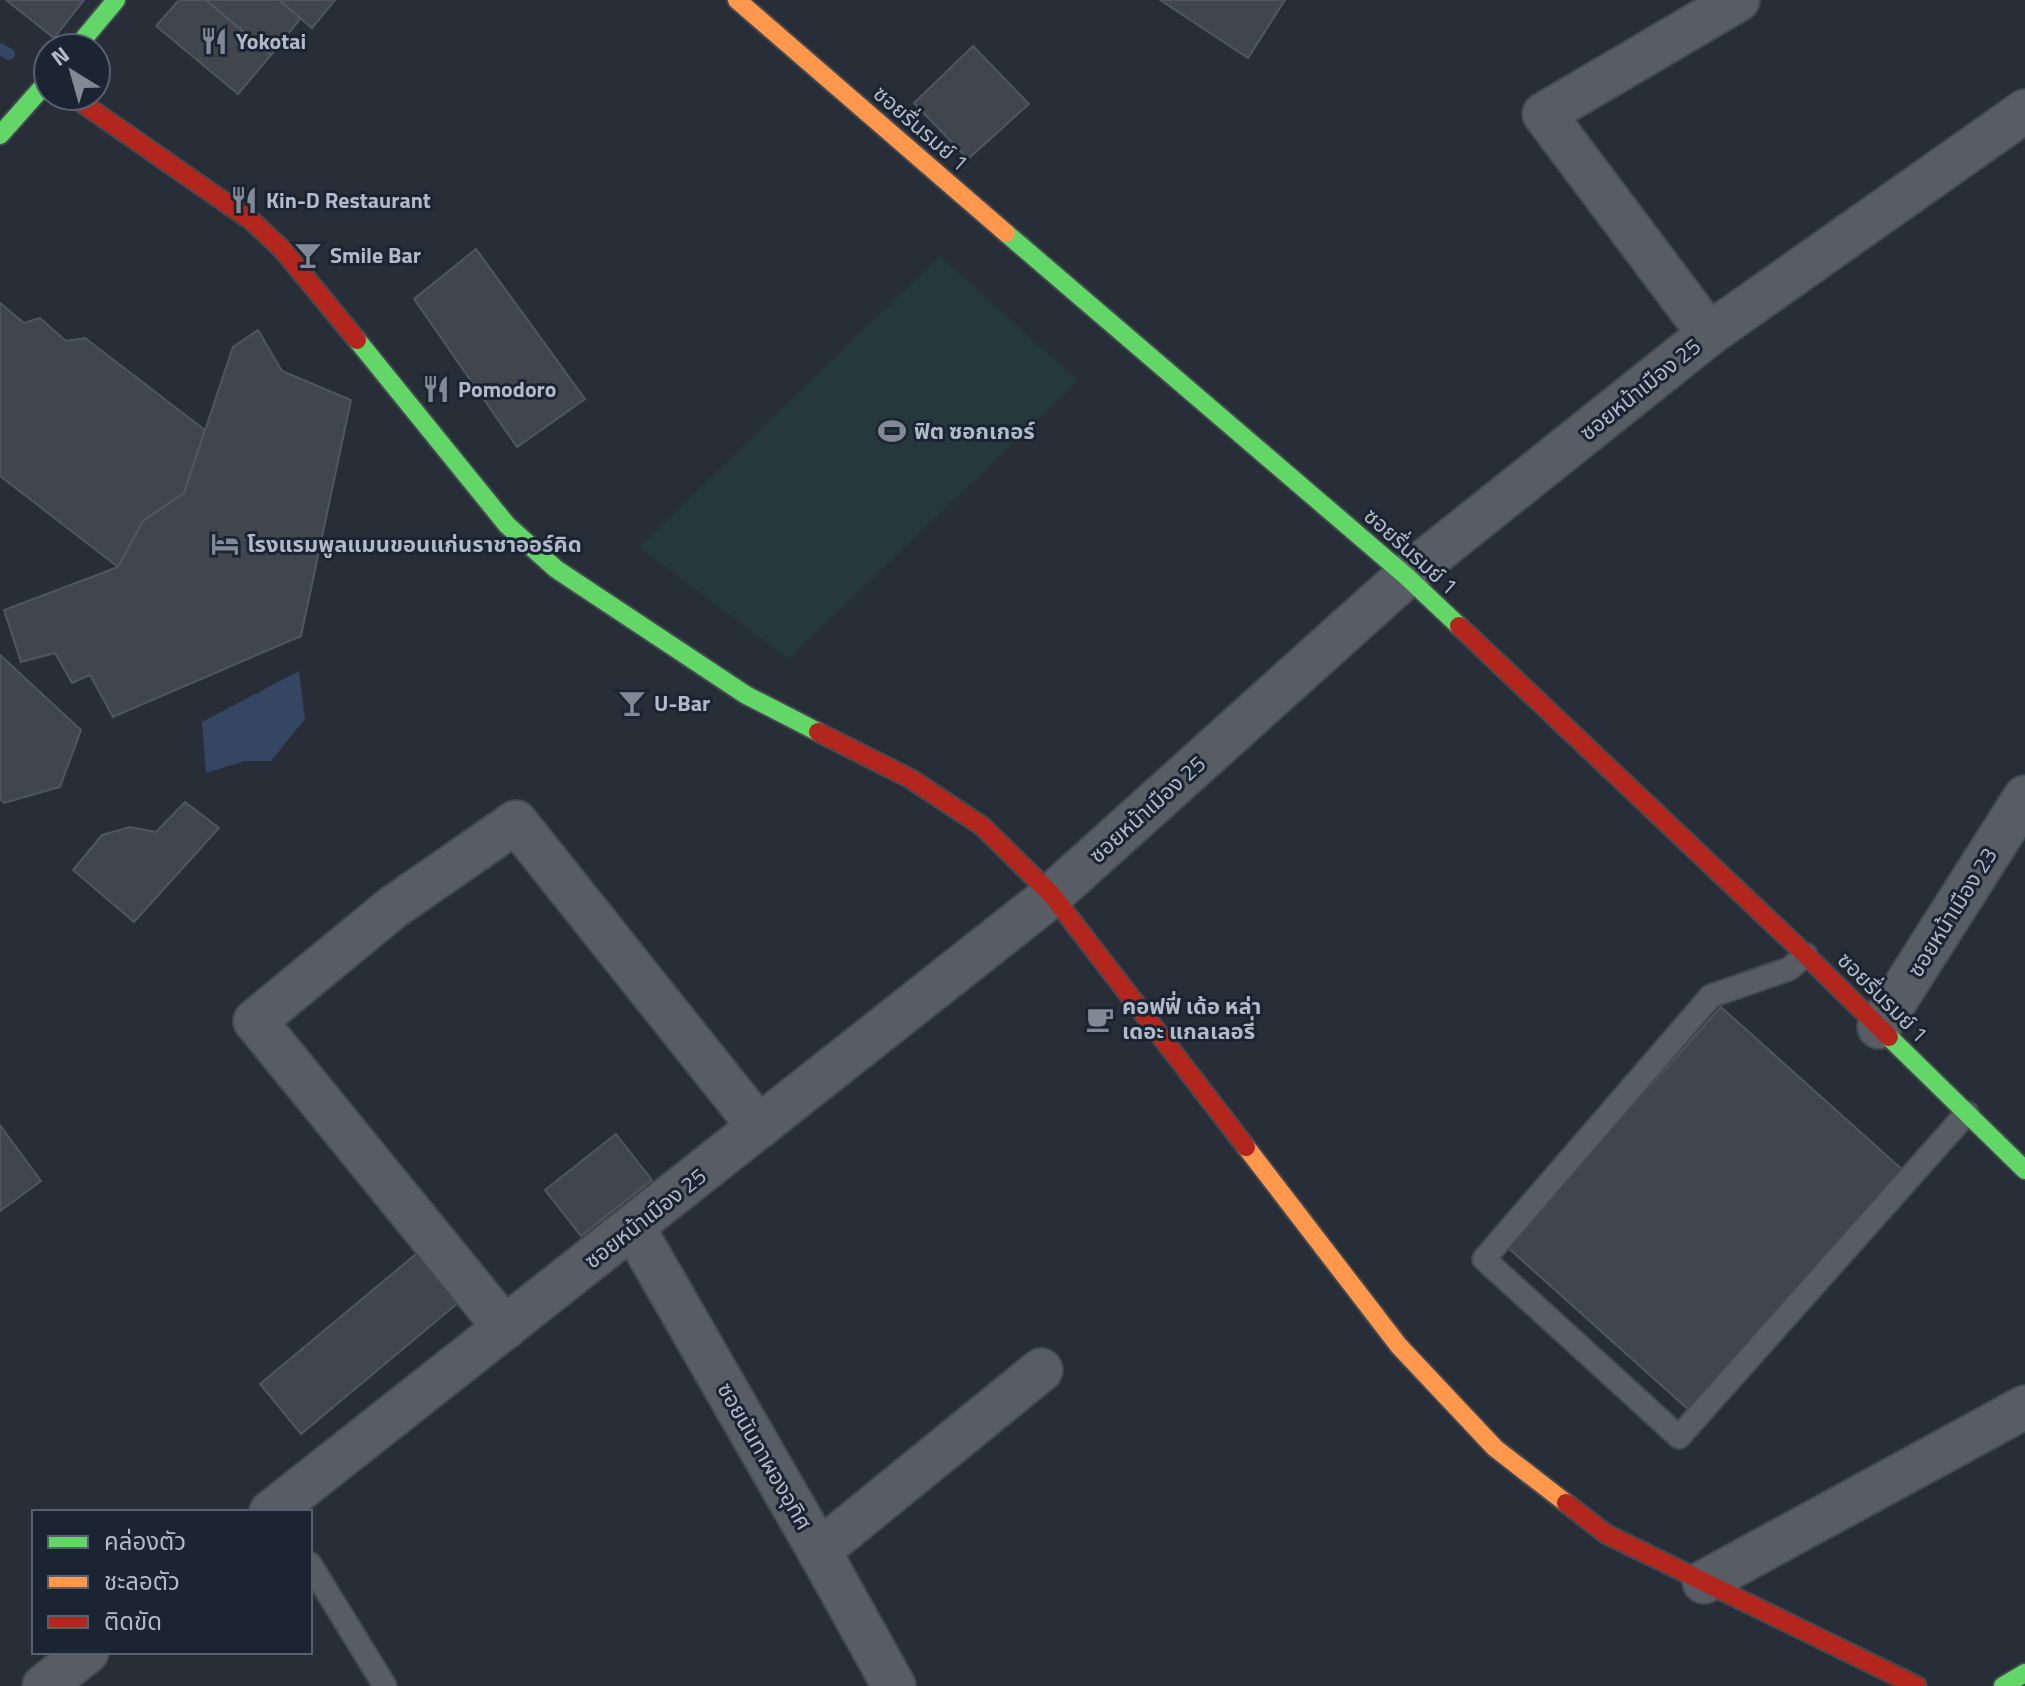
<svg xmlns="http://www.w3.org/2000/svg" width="2025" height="1686" font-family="'Titillium Web','Noto Sans Thai',sans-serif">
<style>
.green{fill:#25393d}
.water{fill:#344661}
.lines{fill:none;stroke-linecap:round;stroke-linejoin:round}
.stream{stroke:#344661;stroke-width:12}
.building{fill:#41464e;stroke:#50565f;stroke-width:2}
.lane-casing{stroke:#444950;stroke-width:26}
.street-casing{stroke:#444950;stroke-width:46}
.fast-casing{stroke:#444950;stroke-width:22}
.slow-casing{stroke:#444950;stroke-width:22}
.jam-casing{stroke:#444950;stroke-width:22}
.lane{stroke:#585d65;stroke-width:22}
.street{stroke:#585d65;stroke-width:42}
.fast{stroke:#63d668;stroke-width:18}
.slow{stroke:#ff974d;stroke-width:18}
.jam{stroke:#b3261e;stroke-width:18}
.labels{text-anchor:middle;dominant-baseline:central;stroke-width:6;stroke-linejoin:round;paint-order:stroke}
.poi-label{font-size:22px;font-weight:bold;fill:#b1bac8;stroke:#1b2432;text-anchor:start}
.street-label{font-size:22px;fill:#b1bac8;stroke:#1b2432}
</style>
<rect width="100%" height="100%" fill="#282e37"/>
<polygon class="green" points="940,256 1078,381 788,659 639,547"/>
<polygon class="water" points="299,671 305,719 271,761 245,761 206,773 202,722"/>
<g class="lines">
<polyline class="stream" points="0,49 9,54"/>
</g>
<g class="building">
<polygon points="6,0 84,0 54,38"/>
<polygon points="179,0 206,0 271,55 238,94 156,26"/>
<polygon points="206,0 279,0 301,18 271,55"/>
<polygon points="279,0 335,0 312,28"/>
<polygon points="1160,0 1285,0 1248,58"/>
<polygon points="973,46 1029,104 968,159 914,103"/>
<polygon points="476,249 585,399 517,447 414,299"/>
<polygon points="0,303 24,323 40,318 66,341 85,338 205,430 184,493 143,521 118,567 0,476"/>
<polygon points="258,330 282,371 351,400 301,636 113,717 90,675 72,683 55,653 21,662 4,610 118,567 143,521 184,493 233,347"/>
<polygon points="0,655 81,730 60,787 4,803 0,799"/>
<polygon points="185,802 219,828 134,922 73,870 102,835 130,827 156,832"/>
<polygon points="1721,1007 1905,1172 1690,1411 1506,1246"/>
<polygon points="0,1125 41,1181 0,1211"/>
<polygon points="616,1134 652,1180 581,1236 545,1190"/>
<polygon points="422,1249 464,1298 301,1434 260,1384"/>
</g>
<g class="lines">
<g class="lane-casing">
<g id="lane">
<polyline points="1806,955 1789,969 1711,996 1484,1259 1679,1437 1967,1113"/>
<polyline points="310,1564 385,1686"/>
</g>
</g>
<g class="street-casing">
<g id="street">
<polyline points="1709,334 1544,114 1738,0"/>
<polyline points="1879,1027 2025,797"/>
<polyline points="633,1227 819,1551 894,1686"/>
<polyline points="505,1328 255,1021 392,908 516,822 759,1127"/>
<polyline points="271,1512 1052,895 1406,576 1709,334 2025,111"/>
<polyline points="819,1551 1041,1370"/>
<polyline points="1704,1582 2025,1407"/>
<polyline points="44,1686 87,1652"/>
</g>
</g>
<g class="fast-casing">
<g id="fast">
<polyline points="76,48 116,0"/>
<polyline points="0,135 48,81"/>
<polyline points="1006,233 1406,576 1459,626"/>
<polyline points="357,340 507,525 556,569 746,695 818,732"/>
<polyline points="1889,1037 2025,1170"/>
<polyline points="2003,1686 2025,1673"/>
</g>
</g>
<g class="slow-casing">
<g id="slow">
<polyline points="737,0 1006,233"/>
<polyline points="1246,1147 1399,1346 1495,1448 1566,1503"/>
</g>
</g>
<g class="jam-casing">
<g id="jam">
<polyline points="72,96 252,221 282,249 357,340"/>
<polyline points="1459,626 1806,955 1889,1037"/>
<polyline points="818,732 911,779 982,826 1052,895 1246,1147"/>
<polyline points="1566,1503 1606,1534 1917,1686"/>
</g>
</g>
<use href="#lane" class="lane"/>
<use href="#street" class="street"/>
<use href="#fast" class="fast"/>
<use href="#slow" class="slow"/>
<use href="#jam" class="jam"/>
</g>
<defs>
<g id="restaurant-bare" transform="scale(2.16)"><path d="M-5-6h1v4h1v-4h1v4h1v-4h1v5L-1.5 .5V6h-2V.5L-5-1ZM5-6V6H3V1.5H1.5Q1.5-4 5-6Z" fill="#818995" stroke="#1b2432" stroke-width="2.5" paint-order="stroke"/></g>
<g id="bar-bare" transform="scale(2.16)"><path d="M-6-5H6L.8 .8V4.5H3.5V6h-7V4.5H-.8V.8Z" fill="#818995" stroke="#1b2432" stroke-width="2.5" paint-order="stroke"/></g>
<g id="stadium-bare" transform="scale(2.16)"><path d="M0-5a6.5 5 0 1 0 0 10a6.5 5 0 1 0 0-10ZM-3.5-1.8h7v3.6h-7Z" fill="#818995" stroke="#1b2432" stroke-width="2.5" paint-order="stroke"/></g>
<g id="hotel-bare" transform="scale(2.16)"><path d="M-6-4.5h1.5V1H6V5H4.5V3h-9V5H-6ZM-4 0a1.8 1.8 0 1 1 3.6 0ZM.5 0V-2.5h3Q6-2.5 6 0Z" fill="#818995" stroke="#1b2432" stroke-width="2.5" paint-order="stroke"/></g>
<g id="cafe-bare" transform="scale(2.16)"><path d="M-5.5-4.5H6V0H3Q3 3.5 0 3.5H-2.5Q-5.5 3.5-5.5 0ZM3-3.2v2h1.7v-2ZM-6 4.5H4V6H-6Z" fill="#818995" stroke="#1b2432" stroke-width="2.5" paint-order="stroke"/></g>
</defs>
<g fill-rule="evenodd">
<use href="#restaurant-bare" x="214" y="41"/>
<use href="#restaurant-bare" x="244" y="200"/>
<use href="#bar-bare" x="308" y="255"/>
<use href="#restaurant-bare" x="436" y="389"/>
<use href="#stadium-bare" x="892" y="431"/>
<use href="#hotel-bare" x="225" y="544"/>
<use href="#bar-bare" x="632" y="703"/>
<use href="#cafe-bare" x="1100" y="1019"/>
</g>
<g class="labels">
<g class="poi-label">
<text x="236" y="41">Yokotai</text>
<text x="266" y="200">Kin-D Restaurant</text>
<text x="330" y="255">Smile Bar</text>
<text x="458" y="389">Pomodoro</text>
<text x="914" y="431">ฟิต ซอกเกอร์</text>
<text x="247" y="544">โรงแรมพูลแมนขอนแก่นราชาออร์คิด</text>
<text x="654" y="703">U-Bar</text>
<text x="1122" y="1006">คอฟฟี่ เด้อ หล่า<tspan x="1122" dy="25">เดอะ แกลเลอรี่</tspan></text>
</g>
<g class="street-label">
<text transform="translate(921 128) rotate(41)">ซอยรื่นรมย์ 1</text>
<text transform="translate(1640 389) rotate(-39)">ซอยหน้าเมือง 25</text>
<text transform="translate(1411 551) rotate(42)">ซอยรื่นรมย์ 1</text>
<text transform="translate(1147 809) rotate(-42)">ซอยหน้าเมือง 25</text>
<text transform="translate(1952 912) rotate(-58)">ซอยหน้าเมือง 23</text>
<text transform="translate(1883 997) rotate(45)">ซอยรื่นรมย์ 1</text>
<text transform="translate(645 1218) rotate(-38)">ซอยหน้าเมือง 25</text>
<text transform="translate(765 1456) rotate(60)">ซอยนันทาผองอุทิศ</text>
</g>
</g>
<rect x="32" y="1510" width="280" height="144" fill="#1b2432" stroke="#57606e" stroke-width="2"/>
<rect x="48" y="1536" width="40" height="12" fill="#63d668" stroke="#57606e" stroke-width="2"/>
<text x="104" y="1550" font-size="24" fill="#b1bac8">คล่องตัว</text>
<rect x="48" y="1576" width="40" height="12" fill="#ff974d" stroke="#57606e" stroke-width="2"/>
<text x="104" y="1590" font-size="24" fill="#b1bac8">ชะลอตัว</text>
<rect x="48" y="1616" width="40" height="12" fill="#b3261e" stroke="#57606e" stroke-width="2"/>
<text x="104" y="1630" font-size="24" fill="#b1bac8">ติดขัด</text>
<g transform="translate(72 72) rotate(323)"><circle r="38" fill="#1b2432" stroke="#57606e" stroke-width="2"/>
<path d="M0-6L14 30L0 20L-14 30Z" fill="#818995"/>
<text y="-12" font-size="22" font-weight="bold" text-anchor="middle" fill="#b1bac8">N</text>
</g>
</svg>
